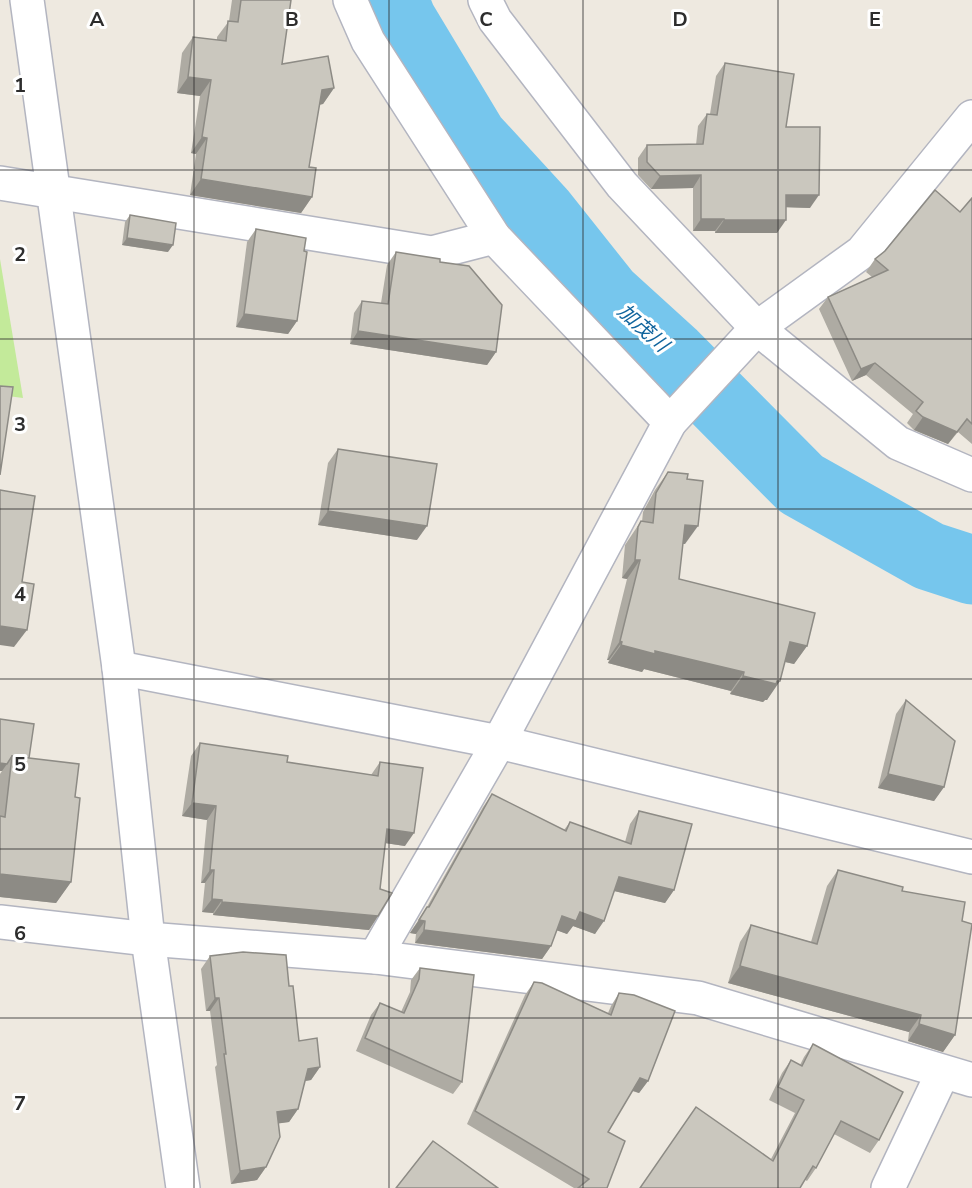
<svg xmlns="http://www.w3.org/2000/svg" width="972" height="1188" font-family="'Nunito Sans','Noto Sans JP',sans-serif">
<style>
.pitch{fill:#c3ea9a}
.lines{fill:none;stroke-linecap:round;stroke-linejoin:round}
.river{stroke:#76c6ed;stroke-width:69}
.street-casing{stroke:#b3b5c0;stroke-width:36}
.secondary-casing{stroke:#b3b5c0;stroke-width:36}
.street{stroke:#fff;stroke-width:33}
.secondary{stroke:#fff;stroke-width:33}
.wall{fill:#aeaba3}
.shaded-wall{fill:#8d8b85}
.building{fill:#cac7be;stroke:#8d8b85;stroke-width:1.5}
.grid{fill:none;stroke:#2d2d2d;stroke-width:1.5;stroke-opacity:0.55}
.labels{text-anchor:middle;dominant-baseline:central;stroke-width:6;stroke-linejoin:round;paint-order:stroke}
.water-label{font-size:20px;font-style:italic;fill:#10649d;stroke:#fff}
.grid-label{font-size:20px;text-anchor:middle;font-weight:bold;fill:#2d2d2d;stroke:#fff;stroke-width:6;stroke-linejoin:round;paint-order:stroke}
</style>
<rect width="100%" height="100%" fill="#eee9e0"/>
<polygon class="pitch" points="0,259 23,398 0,395"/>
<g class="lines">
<polyline class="river" points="394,0 402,20 473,138 541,212 607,295 673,355 801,484 929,556 972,570"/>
<g class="street-casing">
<g id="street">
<polyline points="350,0 368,41 494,237 670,422"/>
<polyline points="485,0 495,20 622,185 757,328 898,443 972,475"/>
<polyline points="0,183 432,253 494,237"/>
<polyline points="0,922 148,939 375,957 698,998 972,1080"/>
<polyline points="375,957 499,742 670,422 757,328 862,252 972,117"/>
<polyline points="888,1188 943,1072"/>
</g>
</g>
<g class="secondary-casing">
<g id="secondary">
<polyline points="27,0 119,668 148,939 183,1188"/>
<polyline points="119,668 499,742 972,857"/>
</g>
</g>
<use href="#street" class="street"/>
<use href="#secondary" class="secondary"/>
</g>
<g class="wall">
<polygon points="232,0 291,0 282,64 334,88 323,104 319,105 309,167 312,197 301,213 190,195 196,154 191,153 200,96 177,93 182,53 193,37 217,40 217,37 229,21"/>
<polygon points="725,63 786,127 810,208 786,207 777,233 715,233 715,231 693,231 693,188 651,189 638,175 638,158 647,145 696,145 698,126 707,114 710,114 716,76"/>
<polygon points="972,198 972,444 958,432 948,444 914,430 907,423 913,414 866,375 852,381 819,309 828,297 872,277 866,272 875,259 960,212"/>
<polygon points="130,215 168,252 122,245 125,222"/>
<polygon points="256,229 297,321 288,334 236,327 247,242"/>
<polygon points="396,252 440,262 496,352 487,365 350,344 354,313 362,301 381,303 387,265"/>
<polygon points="338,449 417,540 318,525 328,463"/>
<polygon points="668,472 687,479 685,544 683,544 679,579 807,646 794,664 785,662 767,700 765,700 763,702 730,694 731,691 644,669 642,672 608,663 609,660 607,660 627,579 622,578 625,545 641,521 642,522 643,512 655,490"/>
<polygon points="906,700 944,787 934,801 878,788 896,714"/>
<polygon points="0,719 29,758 75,797 71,882 56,903 0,897 0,774 2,771"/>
<polygon points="200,743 287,762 371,775 380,762 405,846 385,843 380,889 378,916 369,930 213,915 213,913 202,912 205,883 201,883 207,820 182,816 191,756"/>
<polygon points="492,794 564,830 570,822 625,842 630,824 639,811 674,890 665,903 614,891 595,934 573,926 567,934 557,930 551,946 542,959 415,943 416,934 410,933 427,907 483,807"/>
<polygon points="838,870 902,891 962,921 955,1035 943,1052 908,1041 909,1032 728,983 740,942 751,925 811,942 827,886"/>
<polygon points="210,956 289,986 299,1041 320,1067 311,1080 305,1081 298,1109 289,1122 279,1123 266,1167 257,1180 231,1184 215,1067 217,1065 210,1011 206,1011 201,969"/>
<polygon points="420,968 462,1082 453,1094 356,1051 371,1015 380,1003 401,1012 410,992 411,980"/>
<polygon points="534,982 608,1013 611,1006 619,993 648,1081 639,1093 632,1091 608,1132 607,1188 574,1188 467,1124 525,995"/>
<polygon points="813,1044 879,1140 870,1153 834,1134 816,1168 807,1181 771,1159 795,1113 769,1100 782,1073 791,1060 800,1065 804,1057"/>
</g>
<g class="shaded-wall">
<polygon points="188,77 211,80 200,96 177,93"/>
<polygon points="334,88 323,104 311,106 322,90"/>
<polygon points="202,137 207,138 196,154 191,153"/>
<polygon points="701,175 693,188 651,189 660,176"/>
<polygon points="201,179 312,197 301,213 190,195"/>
<polygon points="786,195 819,195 810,208 778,207"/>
<polygon points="701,219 724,219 715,231 693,231"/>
<polygon points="724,220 786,220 777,233 715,233"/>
<polygon points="127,238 173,245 168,252 122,245"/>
<polygon points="244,314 297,321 288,334 236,327"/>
<polygon points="358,331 496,352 487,365 350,344"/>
<polygon points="875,363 866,375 852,381 861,369"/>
<polygon points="923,417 967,419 948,444 914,430"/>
<polygon points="328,511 427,526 417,540 318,525"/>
<polygon points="685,525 698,526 685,544 673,543"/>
<polygon points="635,560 640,560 627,579 622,578"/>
<polygon points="0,626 27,630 14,647 0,645"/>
<polygon points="620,641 622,642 609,660 607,660"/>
<polygon points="790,642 807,646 794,664 777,660"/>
<polygon points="621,645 655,651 744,672 731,691 644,669 642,672 608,663"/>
<polygon points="743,676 777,681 780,681 767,700 765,700 763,702 730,694"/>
<polygon points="0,763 7,764 2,771 0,771"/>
<polygon points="888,774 944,787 934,801 878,788"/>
<polygon points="192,803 216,806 207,820 182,816"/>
<polygon points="387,829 414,833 405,846 378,842"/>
<polygon points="210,870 214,870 205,883 201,883"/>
<polygon points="0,874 71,882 56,903 0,897"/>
<polygon points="619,877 674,890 665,903 610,890"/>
<polygon points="212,899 222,900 213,913 202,912"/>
<polygon points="222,902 378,916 369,930 213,915"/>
<polygon points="580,912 604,921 595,934 573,926 567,934 553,929 562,916"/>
<polygon points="419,920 425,921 416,934 410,933"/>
<polygon points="424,930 551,946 542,959 415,943"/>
<polygon points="740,966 921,1015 909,1032 728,983"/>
<polygon points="215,998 219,998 210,1011 206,1011"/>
<polygon points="919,1024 955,1035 943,1052 908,1041"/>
<polygon points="320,1067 311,1080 299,1082 308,1069"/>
<polygon points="640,1078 648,1081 639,1093 631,1090"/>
<polygon points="298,1109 289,1122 268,1125 277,1112"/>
<polygon points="266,1167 257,1180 231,1184 240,1171"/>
</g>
<g class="building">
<polygon points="241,0 291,0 282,64 328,56 334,88 322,90 309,167 316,168 312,197 201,179 207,138 202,137 211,80 188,77 193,37 226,41 228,21 238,22"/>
<polygon points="725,63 794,74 786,127 820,127 819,195 786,195 786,220 724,220 724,219 701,219 701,175 660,176 647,162 647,145 703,144 707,114 717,115"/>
<polygon points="935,190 960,212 972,198 972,424 967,419 957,432 923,417 916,411 923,402 875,363 861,369 828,297 888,270 875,259 885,251"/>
<polygon points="130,215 176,223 173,245 127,238"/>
<polygon points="256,229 306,238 304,251 307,252 297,321 244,314"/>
<polygon points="396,252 440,259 440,262 469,266 502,305 496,352 358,331 362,301 388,304"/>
<polygon points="0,386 13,387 0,475"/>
<polygon points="338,449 437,464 427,526 328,511"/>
<polygon points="668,472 688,474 687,479 703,481 698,526 685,525 679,579 815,613 807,646 790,642 780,681 777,681 776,684 743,676 744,672 655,651 655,654 621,645 622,642 620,641 640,560 635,560 638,527 641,521 653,523 656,493"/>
<polygon points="0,490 35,496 22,582 34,584 27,630 0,626"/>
<polygon points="906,700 955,741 944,787 888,774"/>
<polygon points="0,719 34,724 29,758 12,756 7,764 0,763"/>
<polygon points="200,743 288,756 287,762 378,776 380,762 423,768 414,833 387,829 380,889 392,893 378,916 222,902 222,900 212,899 214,870 210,870 216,806 192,803"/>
<polygon points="12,756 79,764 75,797 80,798 71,882 0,874 0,816 5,817"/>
<polygon points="492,794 566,831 570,822 631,844 639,811 692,824 674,890 619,877 604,921 580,912 576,921 562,916 551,946 424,930 425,921 419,920 427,907 429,907"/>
<polygon points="838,870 903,887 902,891 965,902 962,921 972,924 955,1035 919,1024 921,1015 740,966 751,925 817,944"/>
<polygon points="243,952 286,955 289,986 293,986 299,1041 317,1038 320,1067 308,1069 298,1109 277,1112 280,1137 266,1167 240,1171 224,1054 226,1054 219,998 215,998 210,956"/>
<polygon points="420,968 474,975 462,1082 365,1038 380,1003 404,1013 419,979"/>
<polygon points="534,982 542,983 611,1015 619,993 634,995 675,1011 648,1081 640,1078 608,1132 625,1141 607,1188 578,1188 589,1179 475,1111"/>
<polygon points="813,1044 903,1092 879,1140 841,1121 816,1168 813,1166 800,1188 640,1188 696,1107 773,1161 804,1100 778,1087 791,1060 802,1066"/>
<polygon points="433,1141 498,1188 396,1188"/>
</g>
<path class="grid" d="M194 0V1188M389 0V1188M583 0V1188M778 0V1188M0 170H972M0 339H972M0 509H972M0 679H972M0 849H972M0 1018H972"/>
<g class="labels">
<g class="water-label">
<text transform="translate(643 328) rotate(42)">加茂川</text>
</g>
</g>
<g class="grid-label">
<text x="97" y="26">A</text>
<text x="292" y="26">B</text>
<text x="486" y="26">C</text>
<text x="680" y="26">D</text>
<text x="875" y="26">E</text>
<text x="20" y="92">1</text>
<text x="20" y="261">2</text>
<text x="20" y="431">3</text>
<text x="20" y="601">4</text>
<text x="20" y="771">5</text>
<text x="20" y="940">6</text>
<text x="20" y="1110">7</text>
</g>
</svg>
